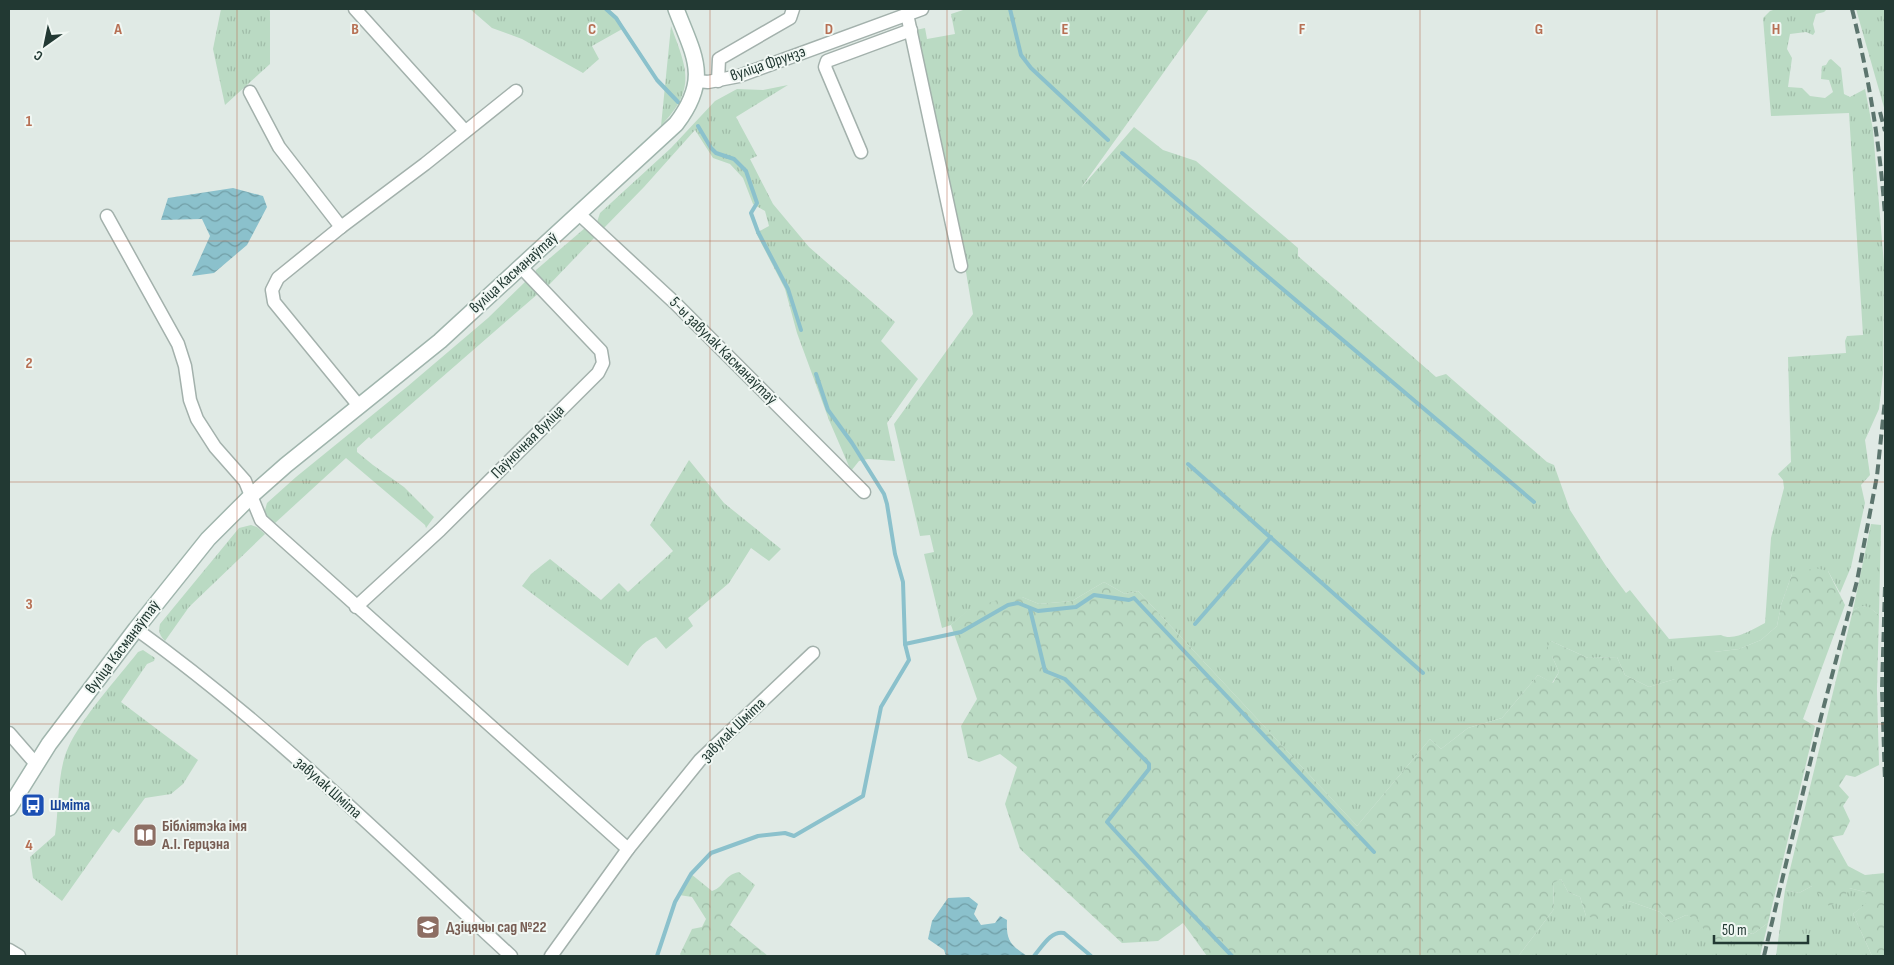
<svg xmlns="http://www.w3.org/2000/svg" width="1894" height="965" font-family="'Sofia Sans Condensed',sans-serif">
<style>
.grass{fill:url(#grass-tufts)}
.forest{fill:url(#forest-crowns)}
.water{fill:url(#water-waves)}
.lines{fill:none;stroke-linecap:round;stroke-linejoin:round}
.stream{stroke:#8bc1cc;stroke-width:4}
.minor-casing{stroke:#a3b1ac;stroke-width:15}
.secondary-casing{stroke:#a0b5ad;stroke-width:18}
.minor{stroke:#fff;stroke-width:12}
.secondary{stroke:#fff;stroke-width:15}
.rail{stroke:#5c756e;stroke-width:4;stroke-dasharray:10 5;stroke-linecap:butt}
.grid{fill:none;stroke:#b77054;stroke-width:1;stroke-opacity:0.55}
.labels{text-anchor:middle;dominant-baseline:central;stroke-width:4;stroke-linejoin:round;paint-order:stroke}
.street-label{font-size:16px;fill:#223933;stroke:#f0f7f3}
.transit-label{font-size:16px;font-weight:bold;fill:#164399;stroke:#f0f7f3;text-anchor:start}
.education-label{font-size:16px;font-weight:bold;fill:#785e54;stroke:#f0f7f3;text-anchor:start}
.grid-label{font-size:16px;text-anchor:middle;font-weight:bold;fill:#b77054;stroke:#f0f7f3;stroke-width:4;stroke-linejoin:round;paint-order:stroke}
</style>
<defs>
<pattern id="grass-tufts" width="24" height="20" patternUnits="userSpaceOnUse" patternTransform="scale(1.25)"><rect width="24" height="20" fill="#badac3"/><path d="M3 7l-1-3M5 7V3M7 7l1-3M15 17l-1-3M17 17v-4M19 17l1-3" fill="none" stroke="#a0bca8"/></pattern>
<pattern id="forest-crowns" width="20" height="18" patternUnits="userSpaceOnUse" patternTransform="scale(1.25)"><rect width="20" height="18" fill="#badac3"/><path d="M2 6a3 3 0 1 1 6 0M12 15a3 3 0 1 1 6 0" fill="none" stroke="#a0bca8"/></pattern>
<pattern id="water-waves" width="16" height="10" patternUnits="userSpaceOnUse" patternTransform="scale(1.25)"><rect width="16" height="10" fill="#8bc1cc"/><path d="M0 5q4-4 8 0t8 0" fill="none" stroke="#719ea6"/></pattern>
</defs>
<rect width="100%" height="100%" fill="#e0eae5"/>
<g class="grass">
<polygon points="221,9 269,9 270,11 270,64 225,105 213,49"/>
<polygon points="470,9 609,9 618,17 624,28 592,46 599,59 583,73 522,39 492,28"/>
<path d="M966 9H1209L1081 188 1134 127 1163 150 1196 161 1298 248V256L1436 377 1446 374 1547 462 1554 465 1570 510 1606 566 1626 593 1630 590 1669 639 1721 635C1734 642 1753 629 1765 623L1771 538 1784 488 1783 480 1778 474 1791 462 1788 357 1846 353 1845 341 1847 336 1863 335 1849 113 1771 116 1763 18 1770 11 1776 9H1827L1824 12 1816 14 1813 24 1815 32 1813 35 1806 32 1790 34 1787 49 1792 58 1788 87 1802 88 1810 96 1825 98 1833 92 1829 80 1821 79 1822 66 1826 65 1829 60 1831 59 1841 68 1844 94 1850 97 1865 89 1873 130 1884 265 1883 374 1879 409 1865 440 1870 475 1861 485 1865 503 1851 567 1840 593 1828 571 1792 574 1781 605 1777 626 1761 640 1739 649 1714 652 1675 679 1649 687 1625 675 1617 657 1588 658 1551 641 1552 656 1559 672 1552 683 1538 675 1502 718 1468 728 1441 749 1430 739 1357 826 1138 591 1125 594 1104 582 1072 601 1039 604 1022 597 969 610 951 625 942 628 924 554 934 552 930 535 920 536 894 424 973 314 962 248 916 30 925 28 927 39 955 34 951 14Z"/>
<polygon points="1856,9 1885,9 1885,111"/>
<path d="M671 26C687 70 697 88 661 126Z"/>
<polygon points="788,85 736,117 757,156 750,159 773,204 809,247 895,322 881,341 918,379 887,423 895,461 868,459 859,461 851,471 829,420 797,333 785,289 756,233 769,226 765,211 753,204 743,178 730,164 713,158 695,130 644,187 602,230 597,222 600,213 671,148 715,101 737,89 763,90"/>
<polygon points="585,228 597,235 546,288 535,274 536,270"/>
<polygon points="526,281 540,292 371,439 369,437 357,448 357,452 373,465 404,487 434,517 426,528 425,525 346,458 274,524 265,516 265,510 267,503 296,477 408,386 488,318"/>
<path d="M689 460 724 503 781 549 769 561 751 548 729 583 688 618 693 626 666 649 656 637C642 641 634 654 628 666L522 586 531 574 550 559 601 600 619 583 628 592 673 551 650 525Z"/>
<path d="M1871 524 1881 525 1879 615C1869 607 1866 603 1853 610Z"/>
<path d="M251 525 257 527 265 534 189 607 165 641C160 636 158 632 160 624L239 528Z"/>
<path d="M143 650 155 658 154 661 147 664 121 702 198 760 183 784 171 794 145 798 119 833 113 829 62 901 33 878 30 857 55 835C59 809 57 772 68 748 82 717 117 679 138 652Z"/>
<polygon points="1561,879 1568,892 1580,897 1586,916 1629,901 1660,912 1671,922 1686,915 1753,934 1768,923 1760,956 1519,956 1520,954 1554,909 1553,882"/>
<polygon points="1812,886 1849,888 1865,892 1869,902 1853,914 1872,956 1776,956 1785,890 1799,893"/>
</g>
<g class="forest">
<polygon points="1815,568 1828,571 1845,605 1803,719 1815,726 1768,923 1753,934 1732,927 1722,940 1709,938 1698,920 1686,915 1671,922 1660,912 1629,901 1605,921 1586,916 1580,897 1568,892 1561,879 1553,883 1554,909 1520,954 1519,956 1207,956 1183,923 1158,941 1122,943 1020,849 1005,804 1017,767 1000,754 979,762 968,758 961,726 977,699 951,625 968,610 1003,598 1022,597 1039,604 1072,601 1104,582 1125,594 1138,591 1357,826 1430,739 1441,749 1468,728 1502,718 1538,675 1553,683 1559,672 1552,656 1545,651 1551,641 1588,658 1617,657 1625,675 1649,687 1675,679 1672,661 1683,652 1714,652 1739,649 1761,640 1777,626 1781,605 1792,574"/>
<polygon points="1861,606 1869,607 1879,615 1877,689 1879,765 1855,777 1846,775 1839,786 1849,797 1843,806 1850,821 1843,835 1832,837 1848,866 1865,875 1885,873 1885,956 1872,956 1853,914 1868,902 1865,892 1849,888 1843,900 1829,906 1812,886 1799,893 1785,890 1853,610"/>
<path d="M739 872 755 885 730 925 768 956H681L680 954 692 929 702 927 706 919 692 897 679 895 691 874 712 891C726 886 722 876 739 872Z"/>
</g>
<g class="water">
<polygon points="233,188 263,196 267,207 247,245 214,273 192,276 210,236 202,219 161,220 168,198"/>
<path d="M969 897 978 904 974 914 981 925 995 923 1000 916 1007 920C1006 940 1010 945 1027 956H946L944 950 928 939 932 921 948 898Z"/>
</g>
<g class="lines">
<g class="stream">
<polyline points="606,9 616,18 657,80 678,102"/>
<polyline points="1010,9 1021,55 1031,68 1108,140"/>
<polyline points="698,126 711,148 716,153 734,159 746,171 757,203 751,213 758,232 788,289 801,330"/>
<polyline points="1122,153 1534,502"/>
<polyline points="1188,464 1423,673"/>
<polyline points="1030,609 1045,671 1065,679 1149,764 1149,769 1107,822 1188,910 1232,956"/>
<polyline points="1195,624 1271,537"/>
<polyline points="905,644 961,632 1008,605 1018,603 1038,611 1076,607 1094,595 1129,600 1134,598 1374,852"/>
<polyline points="657,956 675,902 691,874 711,853 758,836 785,833 794,836 863,796 881,707 909,660 905,644 903,582 895,554 887,504 884,494 852,443 828,410 816,374"/>
<path d="M1034 956C1042 947 1051 930 1064 933L1091 956"/>
</g>
<g class="minor-casing">
<g id="minor">
<polyline points="355,9 465,131"/>
<polyline points="907,14 961,266"/>
<polyline points="697,81 708,82 739,76 922,9"/>
<polyline points="718,81 719,59 790,18 793,9"/>
<polyline points="250,92 279,147 341,227"/>
<polyline points="861,152 825,67 827,61 911,30"/>
<polyline points="579,214 675,303 864,492"/>
<polyline points="107,216 178,344 185,366 190,400 197,419 215,447 245,481 261,520 628,849"/>
<polyline points="359,406 274,302 272,290 278,278 341,227 425,164 516,91"/>
<polyline points="356,607 440,530 598,373 603,363 601,351 521,267"/>
<path d="M136 629C271 726 389 844 511 956"/>
<polyline points="9,733 36,764"/>
<polyline points="9,950 19,956"/>
<polyline points="551,956 628,849 700,760 813,653"/>
</g>
</g>
<g class="secondary-casing">
<path id="secondary" d="M9 808 49 744 136 629 208 539 251 496 286 465 440 341 676 124C711 78 694 56 676 9"/>
</g>
<use href="#minor" class="minor"/>
<use href="#secondary" class="secondary"/>
<g class="rail">
<path d="M1852 9C1869 78 1880 144 1885 216"/>
<polyline points="1880,112 1885,131"/>
<polyline points="1885,587 1882,689 1885,781"/>
<polyline points="1764,956 1821,717 1857,581 1877,476 1885,400"/>
</g>
</g>
<path class="grid" d="M237 9V956M474 9V956M710 9V956M947 9V956M1184 9V956M1420 9V956M1657 9V956M9 241H1885M9 482H1885M9 724H1885"/>
<defs>
<g id="bus-square" transform="scale(1.25)"><rect x="-9" y="-9" width="18" height="18" rx="4" fill="#1a4fb4" stroke="#f0f7f3"/><path d="M-5-6H5V4H4V6H2V4H-2V6H-4V4H-5ZM-3.5-4V0h7V-4ZM-3.5 1.2v1.5H-2V1.2ZM2 1.2v1.5H3.5V1.2Z" fill="#fff"/></g>
<g id="library-square" transform="scale(1.25)"><rect x="-9" y="-9" width="18" height="18" rx="4" fill="#8d6e63" stroke="#f0f7f3"/><path d="M-6-4Q-3-5.5-.7-3.5V5Q-3 3-6 4ZM6-4Q3-5.5 .7-3.5V5Q3 3 6 4Z" fill="#fff"/></g>
<g id="school-square" transform="scale(1.25)"><rect x="-9" y="-9" width="18" height="18" rx="4" fill="#8d6e63" stroke="#f0f7f3"/><path d="M0-5L7-2L0 1L-7-2ZM-4 1L0 2.5L4 1V4Q0 6-4 4Z" fill="#fff"/></g>
</defs>
<g fill-rule="evenodd">
<use href="#bus-square" x="33" y="805"/>
<use href="#library-square" x="145" y="835"/>
<use href="#school-square" x="428" y="927"/>
</g>
<g class="labels">
<g class="street-label">
<text transform="translate(768 64) rotate(-19)">вуліца Фрунзэ</text>
<text transform="translate(514 273) rotate(-42)">вуліца Касманаўтаў</text>
<text transform="translate(723 351) rotate(45)">5-ы завулак Касманаўтаў</text>
<text transform="translate(528 442) rotate(-45)">Паўночная вуліца</text>
<text transform="translate(123 647) rotate(-53)">вуліца Касманаўтаў</text>
<text transform="translate(733 730) rotate(-44)">завулак Шміта</text>
<text transform="translate(328 788) rotate(42)">завулак Шміта</text>
</g>
<g class="transit-label">
<text x="50" y="805">Шміта</text>
</g>
<g class="education-label">
<text x="162" y="826">Бібліятэка імя<tspan x="162" dy="18">А.І. Герцэна</tspan></text>
<text x="446" y="927">Дзіцячы сад №22</text>
</g>
</g>
<g class="grid-label">
<text x="118" y="34">A</text>
<text x="355" y="34">B</text>
<text x="592" y="34">C</text>
<text x="829" y="34">D</text>
<text x="1065" y="34">E</text>
<text x="1302" y="34">F</text>
<text x="1539" y="34">G</text>
<text x="1776" y="34">H</text>
<text x="29" y="126">1</text>
<text x="29" y="368">2</text>
<text x="29" y="609">3</text>
<text x="29" y="850">4</text>
</g>
<rect width="1894" height="965" fill="none" stroke="#223933" stroke-width="20"/>
<g transform="translate(45 45) rotate(213)" stroke="#f0f7f3" stroke-width="4" paint-order="stroke">
<path d="M0-4L9 19L0 12L-9 19Z" fill="#223933"/>
<text y="-8" font-size="14" font-weight="bold" text-anchor="middle" fill="#223933">С</text>
</g>
<path d="M1714 935v8h94v-8" fill="none" stroke="#223933" stroke-width="2.5"/>
<text x="1722" y="935" font-size="15" fill="#223933" stroke="#f0f7f3" stroke-width="4" paint-order="stroke">50 m</text>
</svg>
